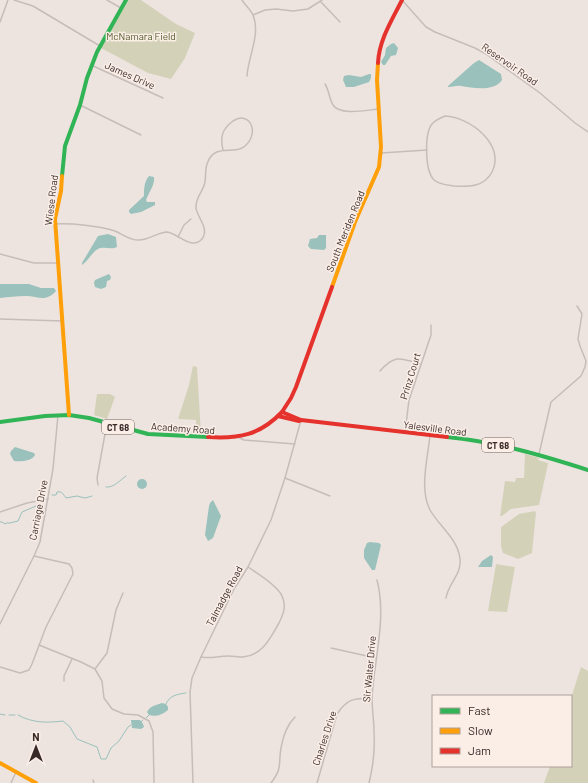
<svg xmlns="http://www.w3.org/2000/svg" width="588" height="783" font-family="Barlow,sans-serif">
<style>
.green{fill:#d3d2b9}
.water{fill:#9ac1bb}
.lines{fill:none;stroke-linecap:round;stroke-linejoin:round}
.stream{stroke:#9ac1bb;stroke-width:1}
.street{stroke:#c6bdb9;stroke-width:1.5}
.fast{stroke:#30b455;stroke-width:4}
.slow{stroke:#ff9f0a;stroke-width:4}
.jam{stroke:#e5322d;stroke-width:4}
.labels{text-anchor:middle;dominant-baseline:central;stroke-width:3;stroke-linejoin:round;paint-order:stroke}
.shield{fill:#fbeee7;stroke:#726461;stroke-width:1}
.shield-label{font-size:9px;font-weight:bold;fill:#382927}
.park-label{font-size:10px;fill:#4f5829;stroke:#fbeee7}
.street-label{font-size:10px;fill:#382927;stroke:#fbeee7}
</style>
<rect width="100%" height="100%" fill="#ede4e0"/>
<g class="green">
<polygon points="128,0 141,0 176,24 195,33 185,58 171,79 148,73 101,48"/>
<polygon points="193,366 197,367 201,434 196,433 196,420 178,419 189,385"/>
<polygon points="97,394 110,394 115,397 107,419 94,415"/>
<polygon points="525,454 539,458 538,460 548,463 548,464 539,505 511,509 502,516 500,516 505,481 515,482 516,478 524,478"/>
<polygon points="535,511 536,513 532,553 518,559 503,553 501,546 501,527 519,514"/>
<polygon points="496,564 515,567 507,612 488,611"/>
<polygon points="581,667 588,671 588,783 544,783 550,766 571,766 571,698"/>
</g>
<g class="water">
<polygon points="394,43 398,48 396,55 391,56 385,65 383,65 381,62 385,55 386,48 391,44"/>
<path d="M479 60 501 74 502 80C494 92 473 88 461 86 457 85 452 87 448 87V86L474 63Z"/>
<polygon points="369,74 371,74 371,78 369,82 354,87 346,87 343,80 344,76 349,75 361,77"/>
<path d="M149 176 154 177C155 185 149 192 146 200L147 202H155V205L141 212 131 214 129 212V210L144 196C144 189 144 182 149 176Z"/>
<path d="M108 234 116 237 117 247C111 250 104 246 98 249 93 251 88 261 82 265V263L98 236Z"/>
<polygon points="319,235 326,235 326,248 324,250 311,249 308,246 310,239 317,238"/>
<polygon points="109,274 111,277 110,280 107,281 106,287 101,289 95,287 94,283 95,280"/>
<path d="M0 284H29L41 288H54L56 291C45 303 38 296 26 296 17 296 8 297 0 298Z"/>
<path d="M15 447 34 453 35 455C32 461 21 462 14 461L10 454 11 451Z"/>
<circle cx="142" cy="484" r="5"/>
<polygon points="213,500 221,516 213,538 208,541 205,535 209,506 210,503"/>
<polygon points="370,542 379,543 381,545 375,570 372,570 364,558 364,550 367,543"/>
<polygon points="491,555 493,557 492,567 478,567 482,561"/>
<path d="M162 703 166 704 168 707V710C162 715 156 717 149 715L147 712C150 706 156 705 162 703Z"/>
<polygon points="131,720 140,720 143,724 144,727 141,729 132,728"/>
</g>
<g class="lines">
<g class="stream">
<path d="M106 487C114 488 120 480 126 476"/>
<path d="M52 495H56L57 492C62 491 63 494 66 498L77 496 85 498 92 496"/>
<polyline points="0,522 2,522 5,524 6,523 10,523 18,521 22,512 36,506"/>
<path d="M166 704C169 696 177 694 186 693"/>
<polyline points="0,714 5,715"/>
<polyline points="9,715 15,715"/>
<path d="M18 715C32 723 47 723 63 721L70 727 77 739 97 747 101 759H106L111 748 119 741 128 727 131 725"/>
<polyline points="146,718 149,715"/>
<polyline points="141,722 143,720"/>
</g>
<g class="street">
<polyline points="14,0 33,6 100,46"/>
<polyline points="107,0 121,8"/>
<path d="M242 0C245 5 251 10 253 15 261 34 248 57 247 76"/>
<polyline points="402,0 426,27 435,32 475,48 486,54 540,93 575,123 588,132"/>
<polyline points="321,2 340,22"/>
<polyline points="253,15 265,10 276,9 293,11 308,9 322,0"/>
<polyline points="0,22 8,0"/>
<polyline points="91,65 163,98"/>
<path d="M325 84C329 90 329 98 333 105 340 116 367 110 379 109"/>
<polyline points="80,105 141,135"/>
<path d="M445 116C470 117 506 145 492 172 484 187 469 187 454 186 447 185 440 185 434 180 425 171 424 134 432 124 435 120 440 118 445 116Z"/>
<polyline points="381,153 427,150"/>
<path d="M55 224C71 223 100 226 115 231 122 234 129 240 137 240 148 241 156 233 166 232 177 232 191 251 202 239 210 229 197 217 196 208 195 198 203 192 205 182 206 176 205 170 207 164 214 142 234 156 245 146 260 133 250 110 233 121 222 129 220 137 223 150"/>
<polyline points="178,237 184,225 191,219"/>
<polyline points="0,254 34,263 58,263"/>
<polyline points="0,319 62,321"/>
<path d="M380 371C395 354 401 358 420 364"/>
<polyline points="405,432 409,400 431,335 431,325"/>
<path d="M430 435C428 457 419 489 430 510 439 526 458 539 460 559 462 574 448 584 446 598"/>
<polyline points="238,437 244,440 295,444"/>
<polyline points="539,454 551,402 581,376 585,367 586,361 580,346 578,339 582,314 577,306"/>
<polyline points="285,478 330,496"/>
<polyline points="98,485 97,478 107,423"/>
<polyline points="0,512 27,503 48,499"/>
<polyline points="0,624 34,556 40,542 53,469 58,415"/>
<polyline points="39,645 81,662 95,669 102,681 104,698 112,709 124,714 138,715 149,721 153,732 154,783"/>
<polyline points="331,648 376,658"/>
<path d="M201 657C212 659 217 656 228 656 233 656 238 657 243 657 263 655 270 638 279 623 284 613 287 604 281 594 274 583 258 574 248 567"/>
<polyline points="0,667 20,673 29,670 32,664 46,627 73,574 72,568 69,564 34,556"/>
<polyline points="95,669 107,653 116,610 123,593"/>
<polyline points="64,681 64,676 72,659"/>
<polyline points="93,780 94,783"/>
<polyline points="11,783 16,772"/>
<polyline points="193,783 190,692 192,678 201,657 234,589 248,567 271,520 285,478 301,420"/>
<path d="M271 783C283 767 278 765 281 748 283 736 287 725 295 717"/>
<path d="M317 783 337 714C347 699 355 697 372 699"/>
<path d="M369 783C373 767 375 748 374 732 374 720 372 709 372 698 374 660 387 618 377 580"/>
</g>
<g class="fast">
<polyline points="62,176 65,146 80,105 87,78 97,52 126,0"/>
<polyline points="0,422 45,416 69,415 89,418 148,434 208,437"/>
<path d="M447 437C497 442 541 455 588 470"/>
</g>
<g class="slow">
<polyline points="62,176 61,191 55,219 69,415"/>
<polyline points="332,287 355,222 379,167 381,147 377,80 378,63"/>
<polyline points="0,763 36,783"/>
</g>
<g class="jam">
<path d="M378 63C379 40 392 20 402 0"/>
<polyline points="282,412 291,398 296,387 332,287"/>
<polyline points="278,416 299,421 301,420 447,437"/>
<path d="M208 437C239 439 260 435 282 412L301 420"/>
</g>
</g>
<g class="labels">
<g class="shield">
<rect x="102" y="420" width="32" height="14" rx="3"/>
<rect x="482" y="438" width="32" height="14" rx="3"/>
</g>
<g class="shield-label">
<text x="118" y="427">CT 68</text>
<text x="498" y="445">CT 68</text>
</g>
<g class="park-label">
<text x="141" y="36">McNamara Field</text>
</g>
<g class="street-label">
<text transform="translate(510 64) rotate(35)">Reservoir Road</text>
<text transform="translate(130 75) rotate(24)">James Drive</text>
<text transform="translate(51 200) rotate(-83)">Wiese Road</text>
<text transform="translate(345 231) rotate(-68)">South Meriden Road</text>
<text transform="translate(410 376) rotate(-73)">Prinz Court</text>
<text transform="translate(183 428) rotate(4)">Academy Road</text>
<text transform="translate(435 428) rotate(7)">Yalesville Road</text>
<text transform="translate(38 510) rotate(-79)">Carriage Drive</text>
<text transform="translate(224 596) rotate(-62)">Talmadge Road</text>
<text transform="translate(369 669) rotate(-85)">Sir Walter Drive</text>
<text transform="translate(324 738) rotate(-72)">Charles Drive</text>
</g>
</g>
<rect x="432" y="695" width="140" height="72" fill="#fbeee7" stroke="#ad9f9a"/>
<rect x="440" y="708" width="20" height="6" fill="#30b455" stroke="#ad9f9a"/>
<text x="468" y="715" font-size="12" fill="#382927">Fast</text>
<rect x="440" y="728" width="20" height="6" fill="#ff9f0a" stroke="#ad9f9a"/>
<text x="468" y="735" font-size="12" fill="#382927">Slow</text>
<rect x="440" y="748" width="20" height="6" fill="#e5322d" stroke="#ad9f9a"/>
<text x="468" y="755" font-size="12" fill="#382927">Jam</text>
<g transform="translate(36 747)" stroke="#fbeee7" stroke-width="3" paint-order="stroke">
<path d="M0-3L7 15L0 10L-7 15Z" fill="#382927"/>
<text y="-6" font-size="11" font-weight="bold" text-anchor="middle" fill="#382927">N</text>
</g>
</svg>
